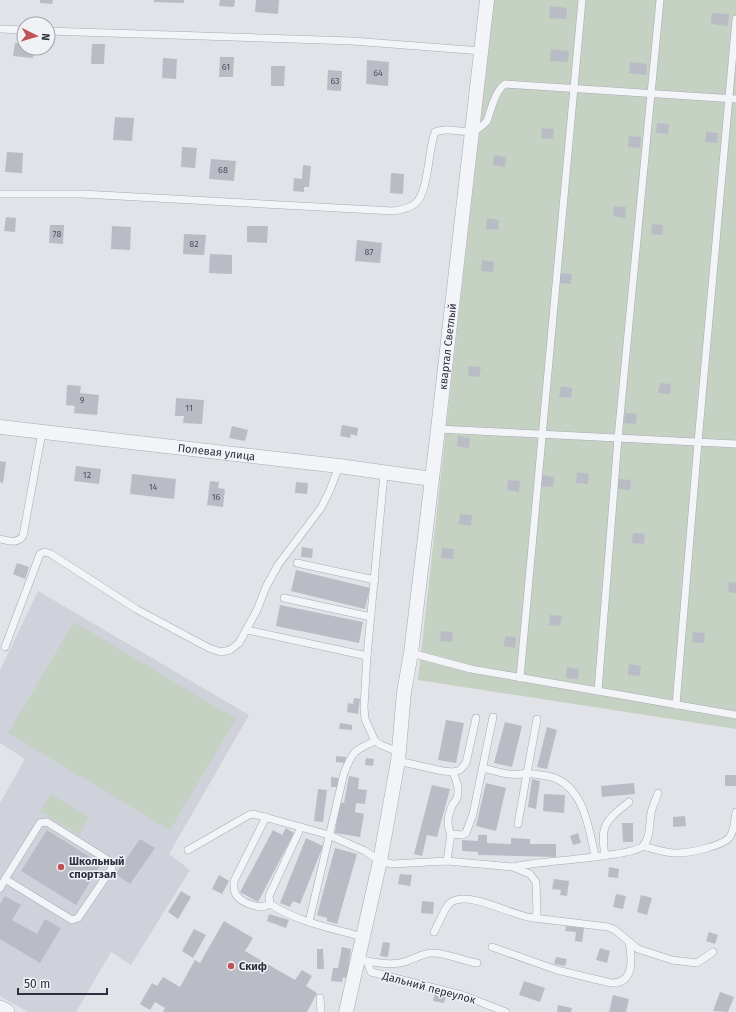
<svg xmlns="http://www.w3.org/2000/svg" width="736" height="1012" font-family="'Fira Sans',sans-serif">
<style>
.built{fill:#cfd2da}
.green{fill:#c5d1c3}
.building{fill:#b9bcc5}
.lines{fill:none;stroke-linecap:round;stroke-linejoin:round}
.service-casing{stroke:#a7aab2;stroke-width:8}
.minor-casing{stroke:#a7aab2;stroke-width:15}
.tertiary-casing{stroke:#a7aab2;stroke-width:18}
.service{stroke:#f3f4f7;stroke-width:7}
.minor{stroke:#f3f4f7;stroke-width:14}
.tertiary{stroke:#f3f4f7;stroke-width:17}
.poi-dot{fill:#c15358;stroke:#f1f2f6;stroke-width:1.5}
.labels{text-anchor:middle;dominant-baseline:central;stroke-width:3;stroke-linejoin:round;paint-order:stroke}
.number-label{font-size:9px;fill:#4e5360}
.street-label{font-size:11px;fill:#2b303e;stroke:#f1f2f6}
.poi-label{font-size:11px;font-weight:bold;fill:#2b303e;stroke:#f1f2f6;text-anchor:start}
</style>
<rect width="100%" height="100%" fill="#e1e3e8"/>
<polygon class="built" points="38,591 249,715 169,854 190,870 131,965 111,952 76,1012 28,1012 0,996 0,803 25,759 0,743 0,670"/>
<g class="green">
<polygon points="494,0 736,0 736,729 418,680"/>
<polygon points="74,622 236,719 170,830 8,733"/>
<polygon points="51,794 89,817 79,835 40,811"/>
</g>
<g class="building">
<polygon points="40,0 53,0 52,4 40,3"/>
<polygon points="154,0 184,0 184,3 154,2"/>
<polygon points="220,0 235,0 234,7 219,6"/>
<polygon points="256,0 279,0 278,14 255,12"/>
<polygon points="550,6 567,8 566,19 549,18"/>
<polygon points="712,13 729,14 728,26 711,24"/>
<polygon points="15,43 24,43 24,48 34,48 33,58 13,56"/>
<polygon points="92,44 105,44 104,64 91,64"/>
<polygon points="551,49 569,51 568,62 550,61"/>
<polygon points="220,57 234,57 233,77 219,77"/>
<polygon points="163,58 177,59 176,79 162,78"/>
<polygon points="367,60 389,62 388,86 366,84"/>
<polygon points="630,62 647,64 646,75 629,73"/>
<polygon points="271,66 285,66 284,86 271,86"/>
<polygon points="328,70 342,71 341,91 327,90"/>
<polygon points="115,117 134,118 132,141 113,140"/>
<polygon points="657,123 669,124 668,134 656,133"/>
<polygon points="542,128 554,129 553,139 541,138"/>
<polygon points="706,132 718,133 717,143 705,142"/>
<polygon points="629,136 641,137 640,148 628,147"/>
<polygon points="182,147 197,148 195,168 181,167"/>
<polygon points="7,152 23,153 22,173 5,172"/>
<polygon points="494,155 506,157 505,167 493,165"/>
<polygon points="211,159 236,161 234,181 209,179"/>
<polygon points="303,165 311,166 309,187 304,187 304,192 293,191 294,178 302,179"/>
<polygon points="391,173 404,174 403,194 390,193"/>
<polygon points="614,206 626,207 625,218 613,216"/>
<polygon points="6,217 16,218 15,232 4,231"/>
<polygon points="487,218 499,220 498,230 486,229"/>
<polygon points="652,224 663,225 662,235 651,234"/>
<polygon points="50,225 64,225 63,244 49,243"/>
<polygon points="112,226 131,227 130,250 111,249"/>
<polygon points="247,226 268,226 267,243 247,242"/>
<polygon points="184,234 206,235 204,255 183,254"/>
<polygon points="357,240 382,243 380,263 355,261"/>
<polygon points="210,254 232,255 232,274 209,273"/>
<polygon points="482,260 494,262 493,272 481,271"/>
<polygon points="560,273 572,274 571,284 559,283"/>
<polygon points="469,366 481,367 479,377 468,376"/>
<polygon points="660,383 671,384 670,394 658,393"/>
<polygon points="67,385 81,386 80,393 99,395 97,415 74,413 75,406 66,405"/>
<polygon points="561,386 572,388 571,398 559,397"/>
<polygon points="176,398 204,400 202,424 183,423 184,416 175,416"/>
<polygon points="625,413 637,414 636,424 624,423"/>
<polygon points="342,425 358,428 357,436 351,434 350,438 340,436"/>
<polygon points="232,426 248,430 245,441 229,438"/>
<polygon points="458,436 470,438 469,448 457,446"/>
<polygon points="0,461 6,462 3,483 0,482"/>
<polygon points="76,466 101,469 99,484 74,481"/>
<polygon points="577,472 589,474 588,484 576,483"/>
<polygon points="132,474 176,479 174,499 130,494"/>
<polygon points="542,475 554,477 553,487 541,486"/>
<polygon points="619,479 631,480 630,490 618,489"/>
<polygon points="508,480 520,481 519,492 507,490"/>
<polygon points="210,481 219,482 218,488 225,489 223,507 207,505"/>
<polygon points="296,482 308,483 307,494 295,493"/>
<polygon points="460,514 472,515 471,526 459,524"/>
<polygon points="633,533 645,534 644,544 632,543"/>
<polygon points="302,547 313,549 312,558 301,557"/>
<polygon points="442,548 454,549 453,559 441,558"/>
<polygon points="17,563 29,567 25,579 13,574"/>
<polygon points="296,570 370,588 365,609 291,591"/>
<polygon points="729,582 736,583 736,593 728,592"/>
<polygon points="280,605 363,622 359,643 276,626"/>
<polygon points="550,615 562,616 560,626 549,625"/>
<polygon points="441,631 453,632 452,642 440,641"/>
<polygon points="693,632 705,633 704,643 692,642"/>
<polygon points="505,636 516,637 515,648 504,646"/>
<polygon points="629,664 641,666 640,676 628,675"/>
<polygon points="567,667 579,669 578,679 566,678"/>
<polygon points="354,698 360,699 358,714 347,712 348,703 353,704"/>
<polygon points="446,720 464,723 456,763 438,760"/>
<polygon points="505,722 522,726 512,767 494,763"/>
<polygon points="340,723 352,725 352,730 339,729"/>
<polygon points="547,727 557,730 547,769 537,767"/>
<polygon points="336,756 346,757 345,763 336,762"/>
<polygon points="366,758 374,759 373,766 365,765"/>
<rect x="725" y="775" width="11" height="11"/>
<polygon points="349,776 359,778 358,789 367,790 365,804 356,803 355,812 364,814 360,837 335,833 340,802 344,803"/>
<polygon points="331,777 338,778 338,787 331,787"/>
<polygon points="532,779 540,781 536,809 528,807"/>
<polygon points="486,783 506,788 496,831 476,826"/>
<polygon points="634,783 635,794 602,797 601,786"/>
<polygon points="432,785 450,789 437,837 427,835 422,856 414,854"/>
<polygon points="318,789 327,790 323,822 314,821"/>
<polygon points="544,794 565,795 564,813 543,811"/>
<polygon points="685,816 686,826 673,827 673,817"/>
<polygon points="622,823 633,823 633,842 623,842"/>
<polygon points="286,828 294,833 258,902 240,892 273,830 282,835"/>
<polygon points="47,830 101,864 76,905 21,871"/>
<polygon points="578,833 581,843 573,845 570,836"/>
<polygon points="478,835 487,835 487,843 511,844 511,838 530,839 530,844 556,844 556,857 478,855 478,852 462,851 462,840 478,841"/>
<polygon points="306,838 323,846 300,904 293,901 290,907 280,903"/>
<polygon points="140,839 155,848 130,884 116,874"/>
<polygon points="335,848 357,854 337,924 327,921 327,918 317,915"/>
<polygon points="609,867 619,869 618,878 608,877"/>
<polygon points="400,874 412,875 410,886 398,884"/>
<polygon points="219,875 229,881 222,894 212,889"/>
<polygon points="554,879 569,881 567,896 560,895 561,890 552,889"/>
<polygon points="181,891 191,897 178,919 168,912"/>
<polygon points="616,894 626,896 623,909 613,907"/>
<polygon points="641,895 652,898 647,915 637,912"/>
<polygon points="5,896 21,905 12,920 37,934 45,919 61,928 40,963 0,939 0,904"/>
<polygon points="422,901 434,902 433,914 421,913"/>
<polygon points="269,914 289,920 286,928 267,921"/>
<polygon points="224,921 253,938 245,951 295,980 302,970 312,976 306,986 317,993 307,1012 163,1012 165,1008 155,1002 150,1010 140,1004 152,983 157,986 163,977 180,987 195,960 200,963"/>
<polygon points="566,926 584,928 582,942 575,941 576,932 565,931"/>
<polygon points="194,929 206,935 193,958 182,951"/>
<polygon points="709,932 718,935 715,944 706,941"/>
<polygon points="383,942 390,943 388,957 380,956"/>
<polygon points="342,947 351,949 347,978 343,977 342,982 331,981 333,968 338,968"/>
<polygon points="600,948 610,951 607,963 596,960"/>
<polygon points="317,949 323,949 324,969 317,969"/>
<polygon points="556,957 567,959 565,966 554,964"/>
<polygon points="524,981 545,988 540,1002 519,995"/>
<polygon points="435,992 446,995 444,1003 433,1001"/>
<polygon points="720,992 734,997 728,1012 713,1011"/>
<polygon points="613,995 629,999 626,1012 609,1012"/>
<polygon points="558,1005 572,1008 571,1012 557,1012"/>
</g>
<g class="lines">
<g class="service-casing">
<g id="service">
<polyline points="0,29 24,30"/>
<polyline points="48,31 352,41 482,51"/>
<path d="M0 194H82L393 211C401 210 410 208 416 203 429 190 428 150 435 132 455 124 469 142 487 121 491 110 495 91 505 84L736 99"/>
<polyline points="438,429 736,444"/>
<polyline points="384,474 367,656 364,707 365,719 375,741 381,745 399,752"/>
<path d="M0 539C9 541 17 544 23 536L42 432"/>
<polyline points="297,563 375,580"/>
<polyline points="284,598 371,617"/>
<polyline points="247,630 367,656"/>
<polyline points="5,647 40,554 45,552 51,554 136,609 209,648 221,652 230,650 239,643 257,610 266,587 278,565 321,508 330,490 339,466"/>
<polyline points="411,653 471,669 736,715"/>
<polyline points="520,678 582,0"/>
<polyline points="598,691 618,438 660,0"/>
<polyline points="676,705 698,442 736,19"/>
<polyline points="398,761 443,771 453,772 460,770 466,763 476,718"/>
<path d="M483 768C498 772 511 777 527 773L537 719"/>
<path d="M453 772C456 780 460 789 457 798 456 801 453 803 452 806 448 815 446 825 451 834L462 835 466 833 473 814 493 717"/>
<path d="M266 817 234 881C234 886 233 892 237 896 244 904 261 910 270 904"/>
<path d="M518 824 527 773C537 775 548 775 557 779 585 792 589 830 595 856"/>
<path d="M301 827 269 896 270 904C297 922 332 928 362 937"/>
<path d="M643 846C654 849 667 854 679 853 689 853 722 846 729 838 735 831 734 821 736 812"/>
<path d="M188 850 249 815 254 814 329 835 365 851 380 861 392 864 447 861 513 867 530 874 536 882 537 913 534 918C513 917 469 889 450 903 445 907 438 925 434 932"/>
<path d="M605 856C600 825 605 821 629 802"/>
<polyline points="447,861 451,834"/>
<path d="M513 867C536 861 632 857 643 846 651 837 649 824 651 813 652 807 656 800 658 793"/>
<polyline points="0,888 5,879 40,823 47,822 111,862 112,868 78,918 72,920 5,879"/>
<polyline points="534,918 608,927 615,930 638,949 672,960 697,963 713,952"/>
<path d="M309 922 344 773C353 751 353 751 375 741"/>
<path d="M492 947 557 970 611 983C635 984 632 958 629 942"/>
<polyline points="357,961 367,961 371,972 462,995 506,1012"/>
<path d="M367 961C379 963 395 966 407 961 415 958 422 954 431 953 445 952 463 961 477 963"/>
<polyline points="320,998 321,1012"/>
</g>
</g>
<g class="minor-casing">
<g id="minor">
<path id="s1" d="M0 427 339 466 432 479"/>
<path id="s2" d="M346 1012 380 861 398 761 404 692 411 653 438 429 487 0"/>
</g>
</g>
<g class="tertiary-casing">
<polyline id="tertiary" points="0,1009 6,1012"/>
</g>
<use href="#service" class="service"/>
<use href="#minor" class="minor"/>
<use href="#tertiary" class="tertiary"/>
</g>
<g class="poi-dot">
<circle cx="61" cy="867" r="4"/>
<circle cx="231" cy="966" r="4"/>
</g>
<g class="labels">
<g class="number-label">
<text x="226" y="67">61</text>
<text x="378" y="73">64</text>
<text x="335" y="81">63</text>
<text x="223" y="170">68</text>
<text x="57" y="234">78</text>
<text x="194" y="244">82</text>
<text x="369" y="252">87</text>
<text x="82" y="400">9</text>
<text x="189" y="408">11</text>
<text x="87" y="475">12</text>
<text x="153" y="487">14</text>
<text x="216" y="497">16</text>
</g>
<g class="street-label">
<text stroke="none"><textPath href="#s2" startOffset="674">квартал Светлый</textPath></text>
<text stroke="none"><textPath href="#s1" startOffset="218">Полевая улица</textPath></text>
<text transform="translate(429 988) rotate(15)">Дальний переулок</text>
</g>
<g class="poi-label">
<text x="69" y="861">Школьный<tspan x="69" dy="13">спортзал</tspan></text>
<text x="239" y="966">Скиф</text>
</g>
</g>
<g transform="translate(36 36) rotate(95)"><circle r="19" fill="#f1f2f6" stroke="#a2a4ac"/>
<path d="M0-3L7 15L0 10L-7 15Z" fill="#c15358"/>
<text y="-6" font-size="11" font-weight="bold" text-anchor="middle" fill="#2b303e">N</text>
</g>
<path d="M18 988v6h89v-6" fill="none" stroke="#2b303e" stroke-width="2"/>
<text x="24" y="988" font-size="12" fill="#2b303e" stroke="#f1f2f6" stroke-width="3" paint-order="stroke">50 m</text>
</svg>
